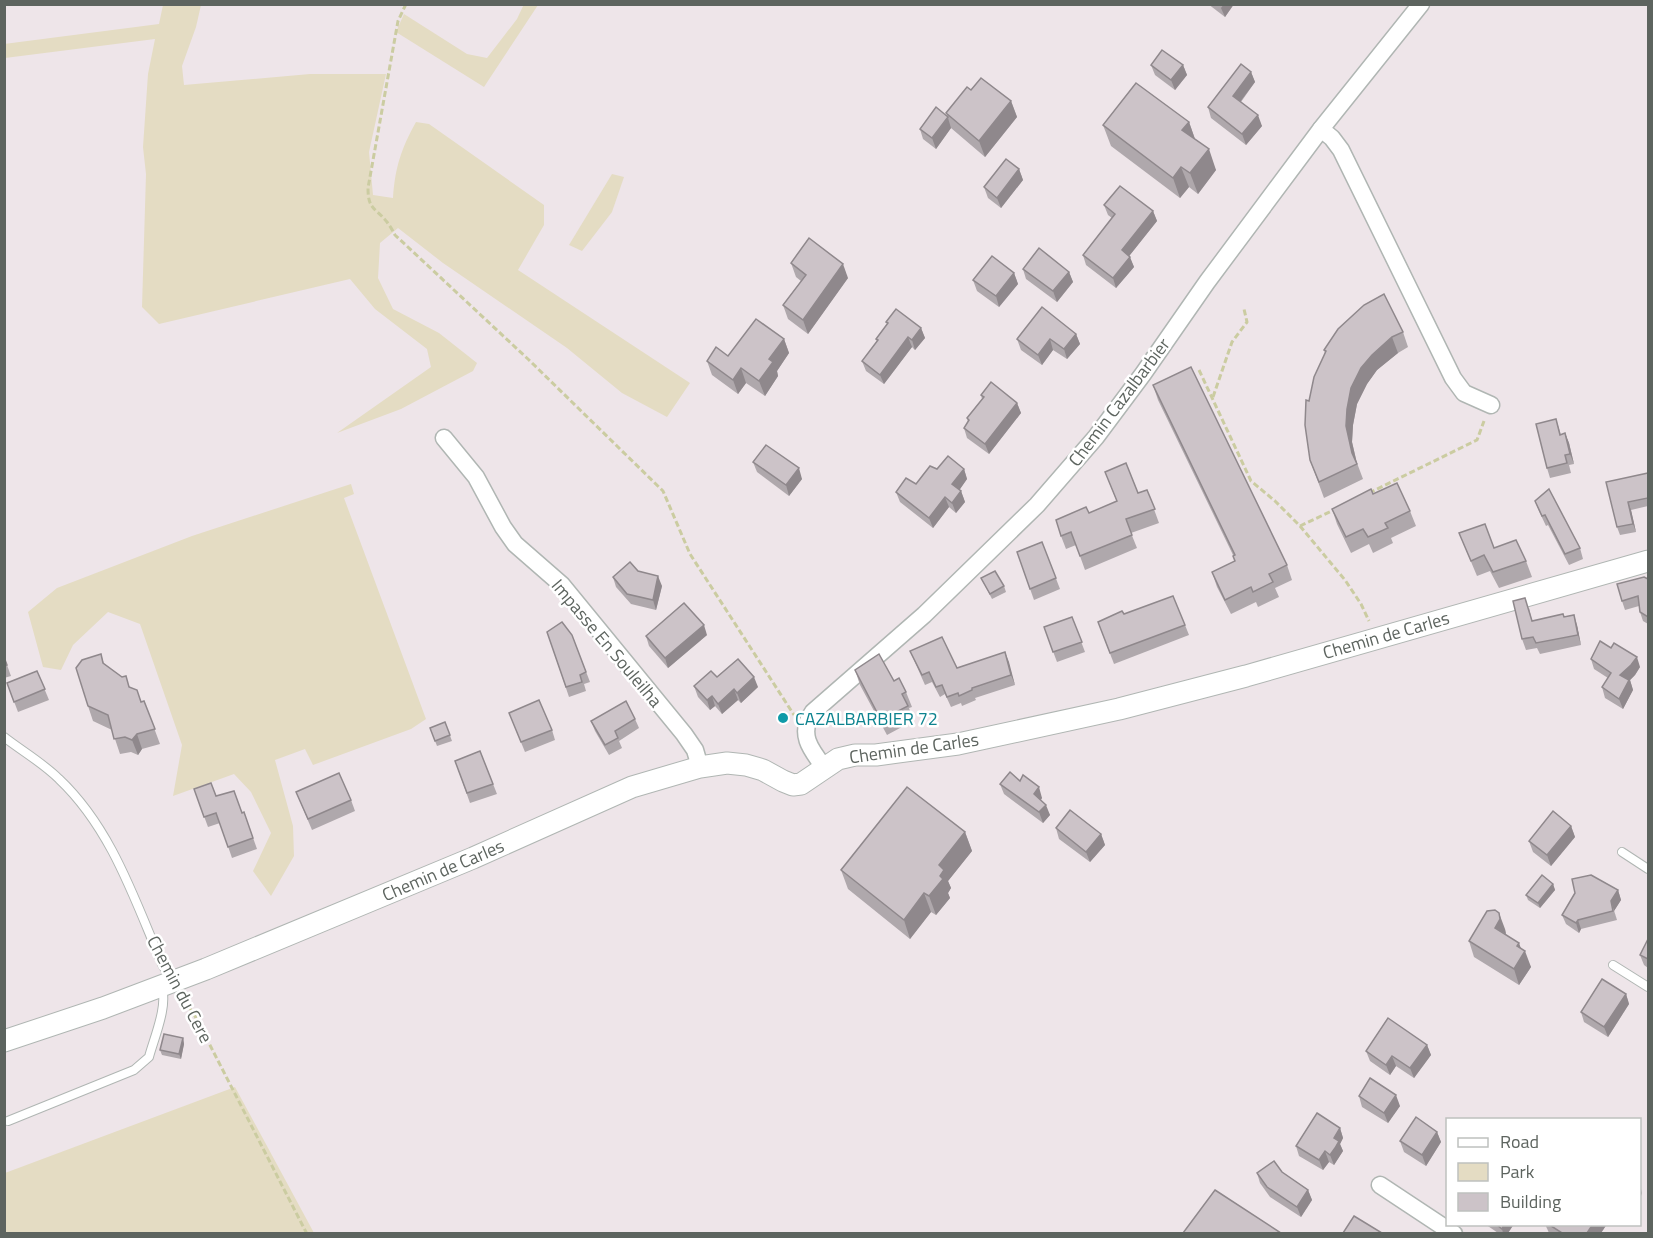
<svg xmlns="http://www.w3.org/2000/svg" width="1653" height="1238" font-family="'Titillium Web',sans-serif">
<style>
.green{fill:#e4dcc3}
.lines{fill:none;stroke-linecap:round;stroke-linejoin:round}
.service-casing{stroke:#b0b6b3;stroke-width:10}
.minor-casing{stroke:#b0b6b3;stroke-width:19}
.tertiary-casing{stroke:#b0b6b3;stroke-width:23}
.path{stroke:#cbcca1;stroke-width:3;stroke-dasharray:6 3;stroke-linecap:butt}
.service{stroke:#fff;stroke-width:8}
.minor{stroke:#fff;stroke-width:16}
.tertiary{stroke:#fff;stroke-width:21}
.wall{fill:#afa8ac}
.shaded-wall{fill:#8f888c}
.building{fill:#ccc3c8;stroke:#8f888c;stroke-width:1.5}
.culture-dot{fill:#0f9aa8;stroke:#fff;stroke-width:2}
.labels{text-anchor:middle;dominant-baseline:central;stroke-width:5;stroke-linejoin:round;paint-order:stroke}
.street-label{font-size:18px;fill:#5d645f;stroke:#fff}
.culture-label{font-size:18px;fill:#0d838f;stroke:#fff;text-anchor:start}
</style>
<rect width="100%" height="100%" fill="#eee5e9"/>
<g class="green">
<polygon points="524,4 538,5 484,87 396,32 404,14 467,54 487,58 517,19"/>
<path d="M163 5H201L196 27 182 66 184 85 310 74H386L369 152 373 195 393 198C395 168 401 149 416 122L429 124 544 205V225L518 270 690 383 667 417 622 393 567 348 443 263 398 228 380 243 378 278 393 309 439 333 477 363 473 371 401 409 337 433 431 367 427 349 375 309 350 279 159 324 142 307 146 174 143 147 148 74 155 39 5 58 4 44 159 24Z"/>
<polygon points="612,174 624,177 612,212 582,251 569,245"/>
<polygon points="351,484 354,494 344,498 426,719 411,729 313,765 305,749 275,760 293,826 294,856 271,896 253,871 271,833 251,792 234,774 173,796 182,745 140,624 108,612 73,645 61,670 43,667 28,612 57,588 192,536"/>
<polygon points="235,1087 314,1233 5,1233 5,1173"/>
</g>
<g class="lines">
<g class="service-casing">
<g id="service">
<path d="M4 737C22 751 43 763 59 779 112 829 135 901 163 966L172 981"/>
<polyline points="1622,852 1648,869"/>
<polyline points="1613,965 1648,987"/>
<path d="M8 1121 134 1070 149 1057C154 1038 169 1004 161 986"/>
</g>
</g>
<g class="minor-casing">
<g id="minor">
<polyline points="1321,129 1332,138 1341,150 1453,378 1464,393 1491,405"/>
<polyline points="444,438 476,477 503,527 515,544 562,585 684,734 695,750 700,767"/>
<path d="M824 767C810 749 798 733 813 712L924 615 1037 505 1096 437 1143 374 1207 282 1321 129 1421 4"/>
<polyline points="1380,1185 1454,1234"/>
</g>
</g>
<g class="tertiary-casing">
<polyline id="tertiary" points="4,1041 103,1008 206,969 473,858 632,787 700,767 727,763 746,765 763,770 783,781 793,785 801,784 838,759 855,755 876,755 958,744 1119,709 1246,676 1648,561"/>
</g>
<g class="path">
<path d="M406 4 398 21 368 188C368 210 375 207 387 222 390 226 393 231 395 235L529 360 663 491 690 554 794 715"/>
<polyline points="1199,370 1251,481 1275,501 1300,526 1345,580 1361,604 1369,621"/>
<polyline points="1213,397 1232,342 1247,322 1244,309"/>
<polyline points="1369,493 1477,440 1484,421"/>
<polyline points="1300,526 1336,509"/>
<polyline points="183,998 195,1016 307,1234"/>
</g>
<use href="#service" class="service"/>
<use href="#minor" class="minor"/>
<use href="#tertiary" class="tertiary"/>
</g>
<g class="wall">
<polygon points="1208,4 1234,4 1225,17"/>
<polygon points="1151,65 1183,65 1187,75 1175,90 1155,75"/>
<polygon points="1251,72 1255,82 1241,102 1262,126 1246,145 1211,118 1208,107"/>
<polygon points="971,90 1011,101 1017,117 985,157 951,128 936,149 923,139 920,129 947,116 946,113"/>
<polygon points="1189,122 1195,139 1216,170 1198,194 1189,187 1180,198 1111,146 1103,125"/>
<polygon points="1019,169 1023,180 1001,208 988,198 984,187"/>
<polygon points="1104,205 1153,211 1157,221 1129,256 1134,267 1116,288 1086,265 1083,255 1112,218 1108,215"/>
<polygon points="791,263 848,278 808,334 788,319 783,305 801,281 796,277"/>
<polygon points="1023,269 1069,272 1073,282 1057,302 1026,279"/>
<polygon points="1014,273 1018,284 999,307 977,291 973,280"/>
<polygon points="886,322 921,328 925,338 915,350 912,347 884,384 866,371 862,361 877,342 876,339 887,324"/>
<polygon points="1403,332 1408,347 1398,353 1377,370 1367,384 1357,404 1353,425 1352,442 1357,463 1363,479 1324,498 1310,460 1309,401 1325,353 1324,350"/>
<polygon points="1076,334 1080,344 1067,359 1053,350 1042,365 1021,350 1017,339"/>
<polygon points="784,339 789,353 777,371 778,376 765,396 746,383 738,394 712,375 707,361 728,356"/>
<polygon points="1153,385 1287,565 1292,580 1275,588 1279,597 1258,607 1256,602 1231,614 1217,587 1212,572 1235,561 1233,555 1158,400"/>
<polygon points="981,395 1017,403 1021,413 989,454 967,438 964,428 968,422 967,418 982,399"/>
<polygon points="1556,419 1561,435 1565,433 1569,443 1574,464 1569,465 1571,473 1550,478 1547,468"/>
<polygon points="753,462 802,479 789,496 757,472"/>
<polygon points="937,469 964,469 967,479 959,490 961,491 965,502 956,513 949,507 933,528 900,502 896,492 916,484"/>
<polygon points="1105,472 1138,493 1147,490 1159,523 1131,533 1137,548 1085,570 1076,545 1066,549 1061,536 1089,513 1117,502"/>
<polygon points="1648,473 1648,506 1631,510 1636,532 1620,535 1617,527 1606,482"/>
<polygon points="1373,494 1410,511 1416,526 1391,538 1393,543 1373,553 1369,544 1351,553 1337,524 1332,509"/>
<polygon points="1535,501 1580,548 1583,559 1569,565 1548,525 1546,526 1539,511"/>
<polygon points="1459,533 1526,561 1532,577 1499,588 1490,571 1477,576"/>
<polygon points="1042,542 1060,589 1034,600 1017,552"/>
<polygon points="638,571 662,586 656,610 631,604 616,587 613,577"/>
<polygon points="981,578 1004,586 1006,592 992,599"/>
<polygon points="1648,579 1648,624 1643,621 1640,612 1639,606 1625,610 1622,601"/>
<polygon points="1529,608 1532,621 1564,617 1577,625 1581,645 1540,654 1537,648 1526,650 1522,639"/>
<polygon points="1124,614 1185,625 1189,635 1114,664 1098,622"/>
<polygon points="1072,617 1085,652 1057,662 1044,627"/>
<polygon points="547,632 572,635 590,682 584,684 586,691 569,697"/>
<polygon points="707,635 668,668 649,646 646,636"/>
<polygon points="910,651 957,668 1005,652 1015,685 975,698 976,700 962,706 961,703 951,707 945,694 940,697 932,682 925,685"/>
<polygon points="101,654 104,664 130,687 142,702 144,701 160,744 142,749 138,755 131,752 120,754 112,730 93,721 88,706"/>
<polygon points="4,657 11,676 4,678"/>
<polygon points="1591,659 1640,667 1635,675 1630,680 1633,690 1623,709 1605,698 1602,687 1608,678 1594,669"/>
<polygon points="855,670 894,681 906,692 912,707 909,708 913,721 887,735 860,685"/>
<polygon points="37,671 49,700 18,712 7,683"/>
<polygon points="717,677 758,687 741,703 738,700 722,714 715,706 710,710 698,697 694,686"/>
<polygon points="509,713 552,730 555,740 525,752"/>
<polygon points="635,719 639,728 619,741 622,748 609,755 595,731 591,721"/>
<polygon points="445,722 452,741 437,746 430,728"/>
<polygon points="480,751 497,794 470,803 455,761"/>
<polygon points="1020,781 1042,798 1041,800 1050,815 1043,823 1004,794 1000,784"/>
<polygon points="194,789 242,813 244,812 257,849 232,858 220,823 208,827"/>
<polygon points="296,792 351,800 355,811 312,830"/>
<polygon points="1571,826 1575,837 1551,866 1533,852 1529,841"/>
<polygon points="1056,828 1101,834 1105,845 1090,862 1059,839"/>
<polygon points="965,832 972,851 948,881 951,888 948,893 950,898 936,915 931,912 910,939 848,889 841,870"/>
<polygon points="1553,884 1555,890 1540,908 1528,900 1526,895"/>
<polygon points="1618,890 1621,900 1614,911 1617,920 1581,929 1579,933 1566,924 1562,915 1575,893"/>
<polygon points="1505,929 1506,935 1521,949 1531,967 1519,985 1474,957 1469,941"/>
<polygon points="1648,939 1648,968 1644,965 1640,955"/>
<polygon points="1626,994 1629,1004 1608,1037 1584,1022 1581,1012"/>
<polygon points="183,1038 184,1044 181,1059 162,1055 160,1050"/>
<polygon points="1427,1045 1431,1055 1414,1078 1396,1066 1390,1075 1370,1061 1366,1051"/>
<polygon points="1359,1096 1400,1106 1388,1123 1362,1107"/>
<polygon points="1340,1128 1343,1138 1340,1144 1343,1151 1334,1165 1329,1162 1323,1170 1299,1156 1296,1146"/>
<polygon points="1437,1132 1441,1142 1426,1166 1404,1152 1400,1141"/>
<polygon points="1282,1172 1308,1190 1312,1200 1301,1217 1270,1197 1260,1183 1257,1173"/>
<polygon points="1485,1224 1514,1224 1508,1233 1498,1233"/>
<polygon points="1545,1224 1607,1224 1601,1233 1549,1233"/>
</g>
<g class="shaded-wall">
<polygon points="1224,4 1234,4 1225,17 1221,8"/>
<polygon points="1183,65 1187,75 1175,90 1171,80"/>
<polygon points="1251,72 1255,82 1237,106 1233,96"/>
<polygon points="1011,101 1017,117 985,157 979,141"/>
<polygon points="1258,115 1262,126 1246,145 1242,134"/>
<polygon points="948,118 951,128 936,149 932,138"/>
<polygon points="1189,122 1196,142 1182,130"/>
<polygon points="1209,149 1216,170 1198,194 1190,173"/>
<polygon points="1181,167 1189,187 1180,198 1173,178"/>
<polygon points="1019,169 1023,180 1001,208 997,198"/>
<polygon points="1153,211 1157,221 1126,260 1122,250"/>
<polygon points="1130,257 1134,267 1116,288 1113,278"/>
<polygon points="843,264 848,278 808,334 803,320"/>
<polygon points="1069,272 1073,282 1057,302 1053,291"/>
<polygon points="1014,273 1018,284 999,307 996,296"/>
<polygon points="921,328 925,338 915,350 912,340"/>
<polygon points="1076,334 1080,344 1067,359 1064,349"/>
<polygon points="908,337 912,347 884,384 880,375"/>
<polygon points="1392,337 1398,353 1377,370 1367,384 1357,404 1353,425 1352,442 1357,464 1352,453 1346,426 1347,409 1351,388 1361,368 1372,355"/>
<polygon points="784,339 789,353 777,371 778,376 765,396 759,381 769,359"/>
<polygon points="1050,339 1053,350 1042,365 1038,355"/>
<polygon points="741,368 746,383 738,394 733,380"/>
<polygon points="1017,403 1021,413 989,454 985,444"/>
<polygon points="1565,433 1569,443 1574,464 1570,454"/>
<polygon points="799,468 802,479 789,496 786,485"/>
<polygon points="964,469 967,479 956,495 952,484"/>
<polygon points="961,491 965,502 956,513 952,503"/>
<polygon points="945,497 949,507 933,528 929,518"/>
<polygon points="1628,502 1631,510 1636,532 1633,524"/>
<polygon points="658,576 662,586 656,610 653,600"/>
<polygon points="1574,615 1577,625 1581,645 1578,635"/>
<polygon points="704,625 707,635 668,668 665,658"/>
<polygon points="1005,652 1009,662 1015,685 1011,675"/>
<polygon points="1637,657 1640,667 1635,675 1630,680 1633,690 1623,709 1619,699 1620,675"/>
<polygon points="754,677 758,687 741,703 737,693"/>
<polygon points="734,689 738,700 722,714 718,704"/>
<polygon points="712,696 715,706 710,710 707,700"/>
<polygon points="137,734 142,749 138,755 132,740"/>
<polygon points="1039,787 1042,798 1037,804 1034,794"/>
<polygon points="1046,805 1050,815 1043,823 1039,812"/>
<polygon points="1571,826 1575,837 1551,866 1547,855"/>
<polygon points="965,832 972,851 948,881 951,888 948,893 950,898 936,915 929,896 939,865"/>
<polygon points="1101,834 1105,845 1090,862 1086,852"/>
<polygon points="1553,884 1555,890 1540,908 1538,903"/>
<polygon points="1618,890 1621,900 1614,911 1617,920 1611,901"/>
<polygon points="924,893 931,912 910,939 904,920"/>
<polygon points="1499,913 1505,929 1506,934 1495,928"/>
<polygon points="1578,920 1581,929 1579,933 1576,923"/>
<polygon points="1519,943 1523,954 1525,951 1531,967 1519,985 1514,969 1517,946"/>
<polygon points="1626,994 1629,1004 1608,1037 1604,1027"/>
<polygon points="183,1038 184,1044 181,1059 179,1054"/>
<polygon points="1427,1045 1431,1055 1414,1078 1410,1068"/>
<polygon points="1392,1056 1396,1066 1390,1075 1386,1065"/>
<polygon points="1396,1095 1400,1106 1388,1123 1384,1113"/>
<polygon points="1340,1128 1343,1138 1340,1144 1343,1151 1334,1165 1330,1155 1334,1138"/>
<polygon points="1437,1132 1441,1142 1426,1166 1422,1155"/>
<polygon points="1325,1151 1329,1162 1323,1170 1319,1160"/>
<polygon points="1640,1185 1642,1193 1640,1199"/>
<polygon points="1308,1190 1312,1200 1301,1217 1297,1207"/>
<polygon points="1504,1224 1514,1224 1508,1233 1503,1233 1502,1229"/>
<polygon points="1593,1224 1607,1224 1601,1233 1587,1233"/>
</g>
<g class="building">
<polygon points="1162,50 1183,65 1171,80 1151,65"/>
<polygon points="1241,64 1251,72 1233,96 1258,115 1242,134 1208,107"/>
<polygon points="981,78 1011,101 979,141 946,113 967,87 971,90"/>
<polygon points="1136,83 1189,122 1182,130 1209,149 1190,173 1181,167 1173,178 1103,125"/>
<polygon points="936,107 948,117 932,138 920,129"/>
<polygon points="1006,159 1019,169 997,198 984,187"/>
<polygon points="1120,186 1153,211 1122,250 1130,257 1113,278 1083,255 1115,214 1104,205"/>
<polygon points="809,238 843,264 803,320 783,305 806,275 791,263"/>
<polygon points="1039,248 1069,272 1053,291 1023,269"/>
<polygon points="992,256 1014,273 996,296 973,280"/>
<polygon points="1384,294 1403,332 1392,337 1372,355 1361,368 1351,388 1347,409 1346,426 1352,453 1357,464 1319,482 1310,460 1305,425 1306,400 1309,401 1314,377 1326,351 1324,350 1338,329 1364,305"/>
<polygon points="1042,307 1076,334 1064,349 1050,339 1038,355 1017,339"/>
<polygon points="896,309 921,328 912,340 908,337 880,375 862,361 878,340 876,339 888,323 886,322"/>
<polygon points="756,319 784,339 769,359 773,362 759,381 741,368 733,380 707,361 716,347 728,356"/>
<polygon points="1191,367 1287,565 1269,574 1273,582 1253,592 1251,587 1225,600 1212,572 1235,561 1233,556 1235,555 1153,385"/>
<polygon points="991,382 1017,403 985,444 964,428 969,420 967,418 984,397 981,395"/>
<polygon points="1556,419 1560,435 1565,433 1570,454 1565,455 1567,463 1547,468 1536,424"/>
<polygon points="766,445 799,468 786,485 753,462"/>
<polygon points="948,456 964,469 952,484 961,491 952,503 945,497 929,518 896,492 906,478 916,484 930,466 937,469"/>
<polygon points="1126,463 1138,493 1147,490 1155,509 1126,519 1132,535 1080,556 1071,532 1061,536 1056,520 1086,507 1089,513 1117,501 1105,472"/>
<polygon points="1648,473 1648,498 1628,502 1633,524 1617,527 1606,482"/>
<polygon points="1397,483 1410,511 1385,523 1388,528 1368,537 1363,529 1346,537 1332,509 1371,489 1373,494"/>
<polygon points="1549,489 1580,548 1565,554 1545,515 1542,516 1535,501"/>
<polygon points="1485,524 1494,548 1516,540 1526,561 1493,572 1484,555 1471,561 1459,533"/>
<polygon points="1042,542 1056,578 1030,589 1017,552"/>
<polygon points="630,562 638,571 658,576 653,600 627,594 613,577"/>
<polygon points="995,571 1004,586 990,594 981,578"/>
<polygon points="1644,577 1648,579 1648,617 1640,612 1638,596 1622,601 1617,584"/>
<polygon points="1173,596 1185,625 1110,653 1098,622 1122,611 1124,614"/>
<polygon points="1525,598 1532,621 1563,614 1564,617 1574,615 1578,635 1536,643 1533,637 1522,639 1513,601"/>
<polygon points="684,603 704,625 665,658 646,636"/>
<polygon points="1072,617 1082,642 1053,652 1044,627"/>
<polygon points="562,622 572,635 586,672 580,675 582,682 566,687 547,632"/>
<polygon points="942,637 957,668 1005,652 1011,675 972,688 972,690 959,696 958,693 947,697 942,685 936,687 929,672 922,675 910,651"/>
<polygon points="1600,641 1611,648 1614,643 1637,657 1631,665 1620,675 1629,680 1619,699 1602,687 1611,673 1591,659"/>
<polygon points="101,654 103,663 122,677 126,676 129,687 137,690 141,702 144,701 155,729 137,734 132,740 125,737 114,739 108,715 88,706 76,668 82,660"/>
<polygon points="879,654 894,681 899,678 906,692 902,694 908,706 881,720 855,670"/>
<polygon points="4,657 7,665 4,666"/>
<polygon points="738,659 754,677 737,693 734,689 718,704 712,696 707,700 694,686 711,671 717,677"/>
<polygon points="37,671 45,689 14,702 7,683"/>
<polygon points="539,700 552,730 521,742 509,713"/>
<polygon points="626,701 635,719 615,731 618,738 605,745 591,721"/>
<polygon points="445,722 450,735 435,741 430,728"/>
<polygon points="480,751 493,784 467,793 455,761"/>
<polygon points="1010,772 1020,781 1023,775 1039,787 1034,794 1046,805 1039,812 1000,784"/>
<polygon points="339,773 351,800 308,819 296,792"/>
<polygon points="211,783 216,796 234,791 242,813 244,812 253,838 228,847 216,813 204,817 194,789"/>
<polygon points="907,787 965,832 939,865 944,870 940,876 943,879 929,896 924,893 904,920 841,870"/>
<polygon points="1070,810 1101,834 1086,852 1056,828"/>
<polygon points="1553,811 1571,826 1547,855 1529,841"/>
<polygon points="1542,875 1553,884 1538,903 1526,895"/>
<polygon points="1591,875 1618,890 1611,901 1613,911 1578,920 1576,923 1562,915 1575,893 1572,879"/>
<polygon points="1495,910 1499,913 1500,919 1495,928 1519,943 1517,946 1525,951 1514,969 1469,941 1487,911"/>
<polygon points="1648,939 1648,959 1640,955"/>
<polygon points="1602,979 1626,994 1604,1027 1581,1012"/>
<polygon points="1388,1018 1427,1045 1410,1068 1392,1056 1386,1065 1366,1051"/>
<polygon points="164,1034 183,1038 179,1054 160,1050"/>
<polygon points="1370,1078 1396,1095 1384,1113 1359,1096"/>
<polygon points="1317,1113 1340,1128 1334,1138 1339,1141 1335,1148 1330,1155 1325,1151 1319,1160 1296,1146"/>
<polygon points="1416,1117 1437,1132 1422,1155 1400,1141"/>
<polygon points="1274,1161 1282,1172 1308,1190 1297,1207 1267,1187 1257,1173"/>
<polygon points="1215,1190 1281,1233 1183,1233"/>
<polygon points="1354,1216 1382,1233 1343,1233"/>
<polygon points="1496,1224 1504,1224 1502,1229"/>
<polygon points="1548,1224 1593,1224 1587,1233 1562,1233"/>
</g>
<circle class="culture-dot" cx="783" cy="718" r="6"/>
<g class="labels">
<g class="street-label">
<text transform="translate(1119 402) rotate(-53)">Chemin Cazalbarbier</text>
<text transform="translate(1386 635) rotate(-16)">Chemin de Carles</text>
<text transform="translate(607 643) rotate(50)">Impasse En Souleilha</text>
<text transform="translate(914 748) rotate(-8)">Chemin de Carles</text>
<text transform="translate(443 870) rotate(-23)">Chemin de Carles</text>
<text transform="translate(180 989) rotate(62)">Chemin du Cere</text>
</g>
<g class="culture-label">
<text x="795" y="718">CAZALBARBIER 72</text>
</g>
</g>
<rect width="1653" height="1238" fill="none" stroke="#5d645f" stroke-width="12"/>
<rect x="1446" y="1118" width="195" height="108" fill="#ffffff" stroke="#bec1bf" stroke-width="1.5"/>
<rect x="1458" y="1138" width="30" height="9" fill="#ffffff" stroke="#bec1bf" stroke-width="1.5"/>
<text x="1500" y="1148" font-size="18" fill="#5d645f">Road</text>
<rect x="1458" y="1163" width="30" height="18" fill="#e4dcc3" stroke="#bec1bf" stroke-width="1.5"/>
<text x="1500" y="1178" font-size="18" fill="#5d645f">Park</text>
<rect x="1458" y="1193" width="30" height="18" fill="#ccc3c8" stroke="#bec1bf" stroke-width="1.5"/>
<text x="1500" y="1208" font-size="18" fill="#5d645f">Building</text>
</svg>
